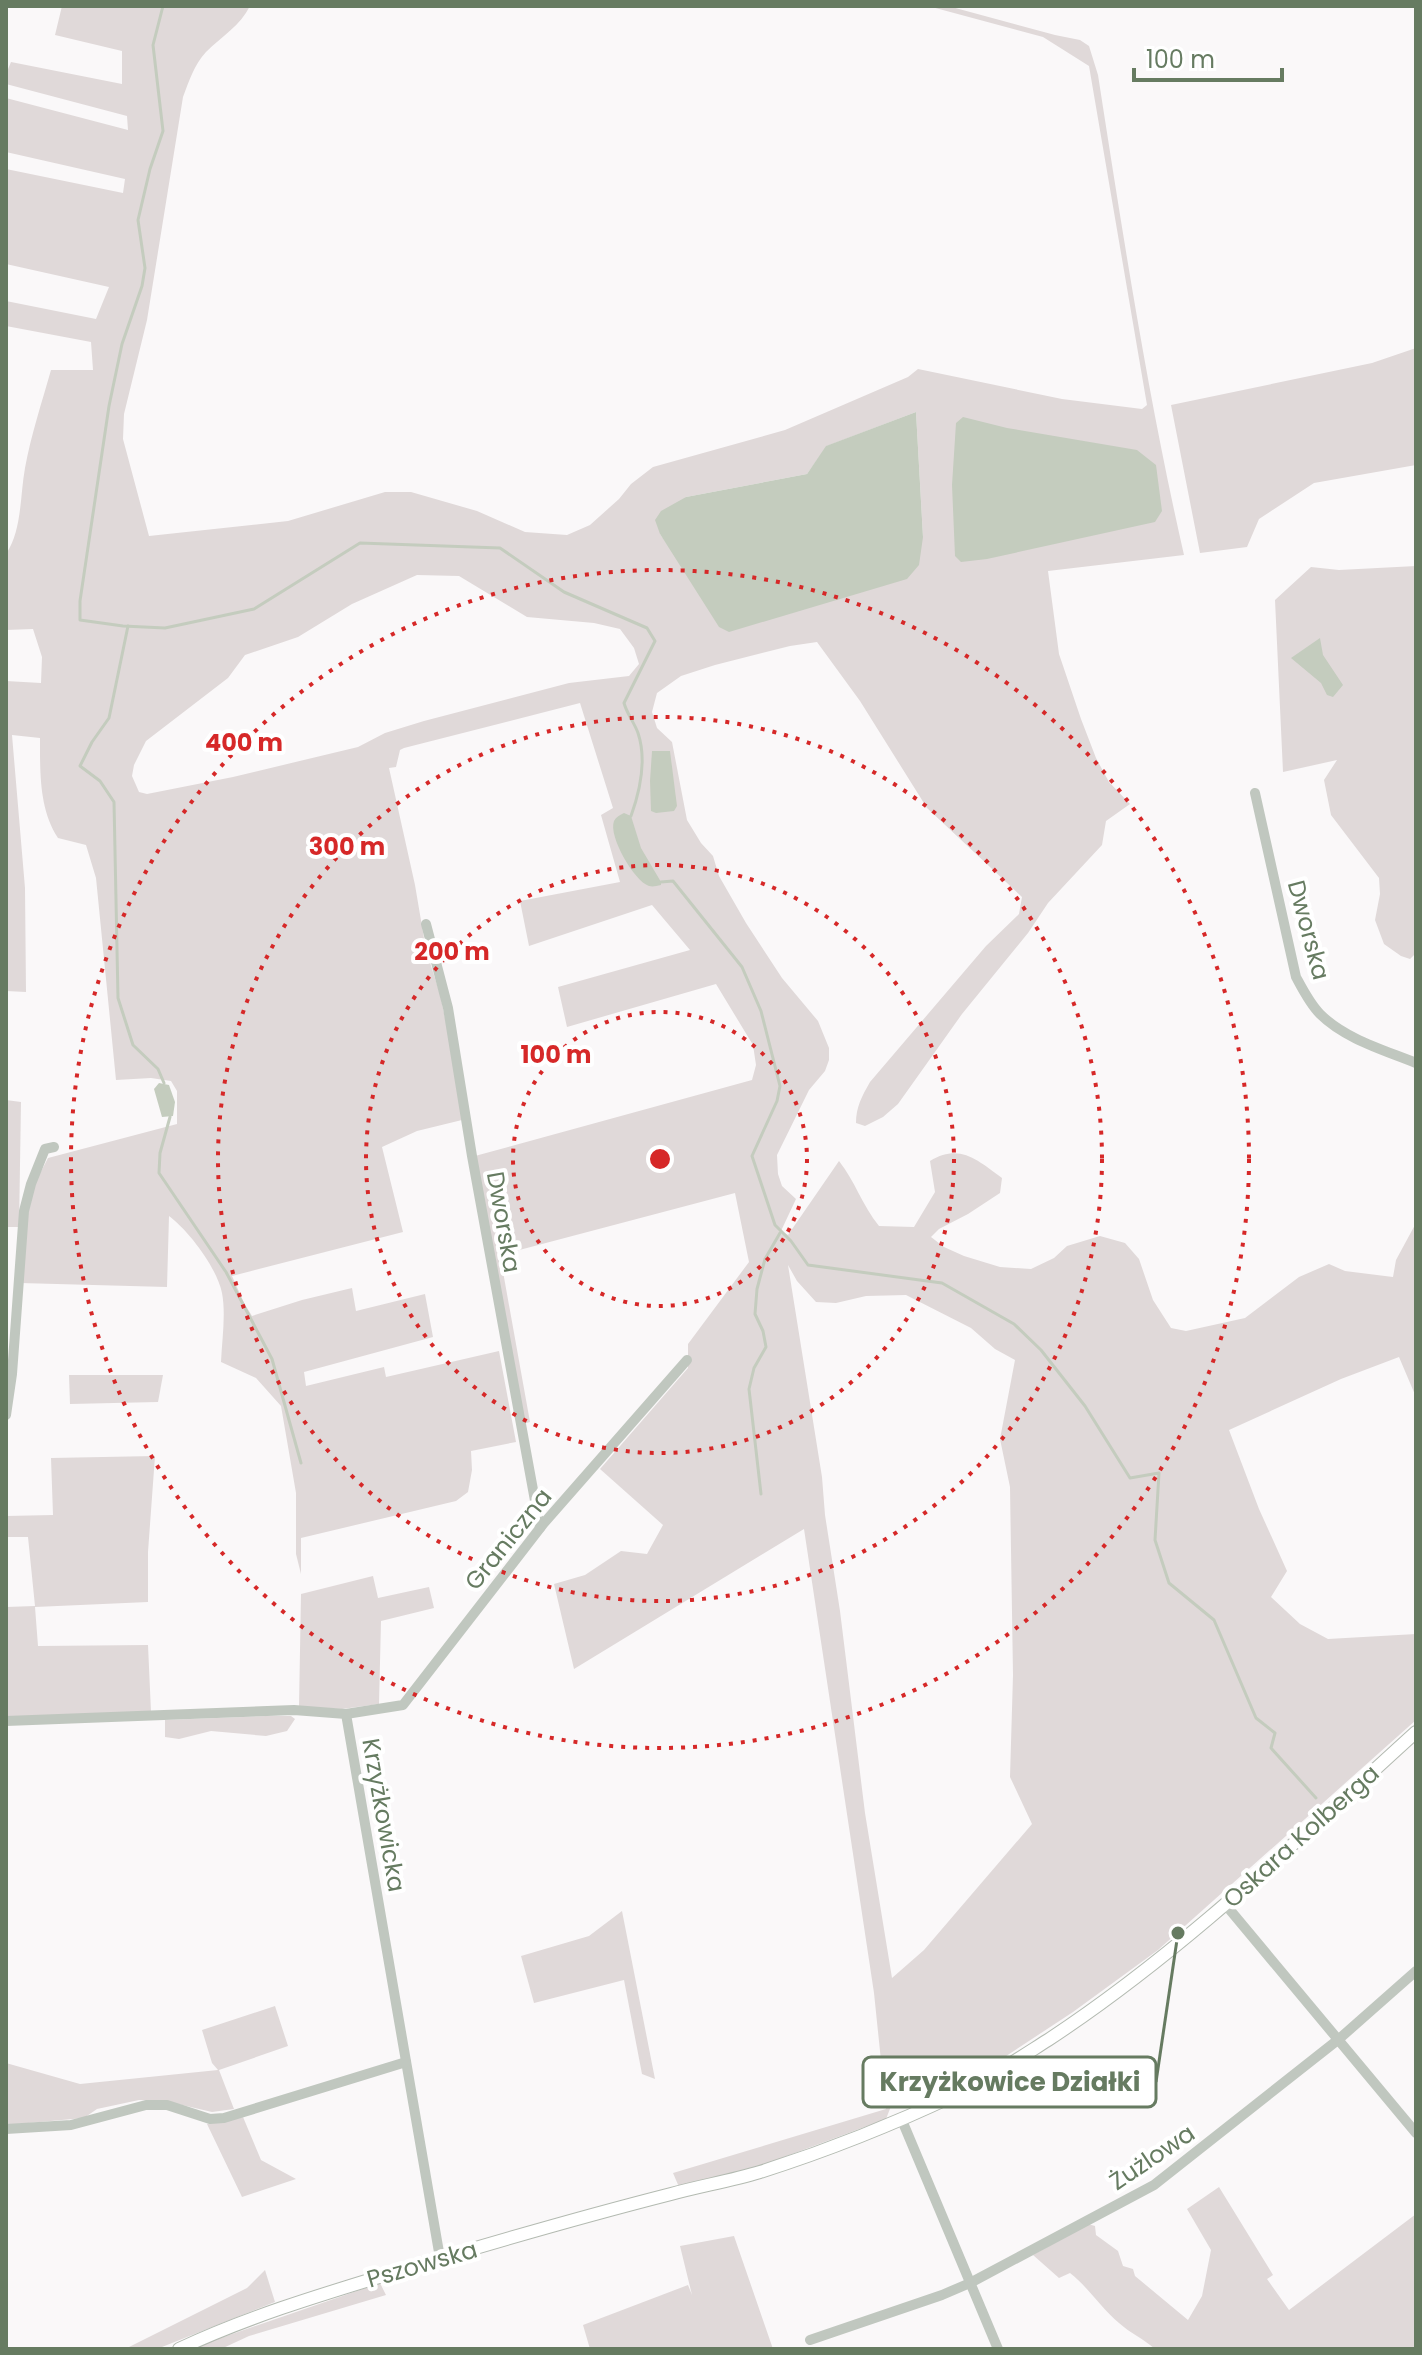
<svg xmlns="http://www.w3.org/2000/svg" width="1422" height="2355" font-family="Poppins,sans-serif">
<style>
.green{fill:#e0d9d9;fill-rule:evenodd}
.water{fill:#c4ccbe}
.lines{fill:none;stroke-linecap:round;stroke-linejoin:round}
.stream{stroke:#c4ccbe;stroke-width:3}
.major-casing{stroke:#b3bab1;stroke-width:14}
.minor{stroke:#c0c7bf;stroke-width:10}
.major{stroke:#fff;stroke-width:12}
.ring{fill:none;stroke:#d62828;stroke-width:4;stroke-dasharray:4 8}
.labels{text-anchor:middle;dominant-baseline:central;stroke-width:8;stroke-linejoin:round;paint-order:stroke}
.street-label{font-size:24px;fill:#667b61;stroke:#fff}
.centre{fill:#d62828;stroke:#fff;stroke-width:4}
.ring-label{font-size:24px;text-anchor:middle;font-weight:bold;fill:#d62828;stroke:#fff;stroke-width:8;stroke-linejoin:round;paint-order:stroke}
.leader{fill:none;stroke:#667b61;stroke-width:3}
.callout-dot{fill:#667b61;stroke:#fff;stroke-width:3}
.callout{fill:#fff;stroke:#667b61;stroke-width:3}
.callout-label{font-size:26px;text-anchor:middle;font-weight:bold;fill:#667b61}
</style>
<rect width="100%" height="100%" fill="#faf8f9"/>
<g class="green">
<path d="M62 6H250C240 26 222 36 206 52 194 65 189 81 183 97L147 320 124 414 123 439 149 536 288 521 385 492H411L477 511 525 532 567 535 590 525 619 499 631 484 653 467 785 430 908 377 918 369 1062 399 1142 409 1147 405 1089 66 1043 37 928 6H948L1055 35 1080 40 1089 46 1098 75C1123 236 1148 397 1184 555L1048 571 1059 654 1081 719 1096 758 1109 782 1130 804 1106 821 1102 845 1048 903 1028 933 962 1014 898 1104 883 1117 865 1126 856 1123C856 1107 862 1096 870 1082L986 946 1019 914 1022 897 927 808 860 701 817 642 790 646 715 665 681 676 657 693 652 712 657 728 672 742 687 820 701 843 713 856 719 876 746 923 782 978 818 1021 829 1048V1060L825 1071 809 1090 777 1155 778 1174 782 1186 796 1199 781 1231 788 1235 839 1161C855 1181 862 1205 879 1226L914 1227 935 1192 930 1161C960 1143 977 1160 1002 1178L1000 1193 968 1214 939 1229 931 1237 944 1247 964 1256 1000 1267 1031 1269 1054 1258 1067 1246 1100 1236 1125 1243 1139 1259 1153 1300 1171 1328 1186 1331 1245 1318 1299 1277 1329 1264 1345 1271 1393 1277 1396 1260 1416 1223V1397L1399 1357 1341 1379 1229 1430 1259 1509 1287 1571 1271 1597 1300 1624 1328 1639 1416 1634V1720L1158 1950 1073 2012 997 2062 947 2088 913 2082 901 2088 895 2096 886 2119 760 2166 679 2187 673 2173 886 2109 874 1993 804 1529 574 1669 554 1584 585 1575 621 1551 647 1554 663 1525 600 1469 688 1368V1344L749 1262 735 1193 500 1255 530 1422 523 1424 475 1156 752 1080 756 1065 753 1045 716 984 567 1027 558 987 690 950 652 905 529 946 520 901 620 882 601 815 613 808 580 703 404 748 400 750 396 767 389 768 415 885 426 950 440 994 448 1032 462 1120 417 1131 382 1147 403 1232 232 1276 244 1303 252 1316 302 1300 352 1288 356 1311 425 1294 433 1337 304 1372 306 1386 384 1367 386 1377 499 1351 516 1442 471 1451 472 1470 468 1492 456 1501 301 1538V1574L296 1554V1493L281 1406 256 1378 221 1362C222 1340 226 1314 222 1293 217 1268 189 1231 169 1216L167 1287 20 1283 26 1207 34 1185 48 1158 177 1124V1091L171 1081 151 1078 116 1080 96 878 86 845 58 838C39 809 40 772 40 738L12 735 25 888 26 992 6 991V681L41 683 42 657 33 629 6 630V554C22 531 20 495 25 468 31 435 42 402 51 370H93L91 342 6 326V301L96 319 109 287 6 264V169L123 193 125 179 6 152V98L128 130 127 116 6 84V74L11 62 122 84V51L55 35ZM916 412 923 537 680 562 660 534 686 497 807 474 827 446ZM417 575 459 576 527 617 594 623 620 629 634 648 639 664 629 676 569 683 424 721 385 733 358 747 233 777 147 794 139 792 132 776 134 765 146 741 228 678 245 655 298 637 352 604ZM788 1265 797 1281 816 1302 836 1303 866 1296 906 1295 971 1328 995 1349 1015 1360 1000 1439 1010 1487 1013 1675 1010 1777 1032 1824 924 1950 892 1978 865 1813 840 1611 825 1515 822 1477Z"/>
<polygon points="1416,348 1416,465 1314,483 1259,519 1247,547 1200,553 1171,405 1372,363"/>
<polygon points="1416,566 1416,953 1410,959 1401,956 1384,944 1375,920 1380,894 1379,878 1331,815 1324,780 1337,760 1283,772 1275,600 1311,567 1339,570"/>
<polygon points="6,1100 21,1102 19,1227 6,1227"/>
<polygon points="69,1375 163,1375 158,1402 70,1404"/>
<polygon points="155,1456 148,1552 148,1602 35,1607 38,1646 148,1645 151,1712 6,1717 6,1607 35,1606 28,1537 6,1537 6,1516 53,1515 51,1458"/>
<polygon points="373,1576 378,1598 429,1587 434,1608 381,1621 379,1704 342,1709 299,1707 301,1594"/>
<polygon points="266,1716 291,1716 295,1719 287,1731 266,1736 211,1731 179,1739 165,1737 165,1720"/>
<polygon points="622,1911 655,2079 642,2074 624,1980 534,2003 521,1956 589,1936"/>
<polygon points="275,2006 288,2046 219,2070 234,2109 212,2112 165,2101 139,2100 97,2109 84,2118 6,2125 6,2063 80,2084 218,2070 212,2063 202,2030"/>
<polygon points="243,2117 261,2160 296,2179 242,2197 207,2124"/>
<path d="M1219 2187 1273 2275 1267 2279 1289 2310 1416 2214V2349H1155C1144 2339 1130 2333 1119 2323 1101 2308 1089 2288 1070 2273L1059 2278 1033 2255 1088 2224 1095 2226 1096 2235 1118 2251 1123 2266 1133 2269 1135 2276 1188 2320 1202 2296 1211 2250 1187 2209Z"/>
<polygon points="734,2236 773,2349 590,2349 583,2325 688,2285 692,2295 680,2246"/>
<polygon points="265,2270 275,2302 157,2349 125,2349 247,2288"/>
<polygon points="380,2283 386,2295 249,2336 221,2349 189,2349"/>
</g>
<g class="water">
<polygon points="916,412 923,537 919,565 907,579 729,632 719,627 660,534 655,520 661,511 686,497 807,474 826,446"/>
<polygon points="963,417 1007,428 1137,450 1156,465 1162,511 1155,522 987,559 961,562 955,556 952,485 956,423"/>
<polygon points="1320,638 1323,655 1343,685 1333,697 1327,695 1321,683 1291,658"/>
<polygon points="652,751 670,751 677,806 674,811 656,813 651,811 650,781"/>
<path d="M624 813 631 816 641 848 661 882V885C656 886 653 887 649 886 634 881 608 836 614 821 616 817 620 815 624 813Z"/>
<polygon points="159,1083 169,1085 175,1102 173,1116 162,1117 154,1089"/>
</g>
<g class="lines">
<g class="stream">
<path d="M163 6 153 45 163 131 150 169 138 220 145 268 142 286 122 344 109 406 80 601V620L123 626 165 628 254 609 360 543 500 548 564 592 647 628 655 641 624 703C627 714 634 722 638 733 647 760 640 791 631 816"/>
<polyline points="128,626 109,718 92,742 80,766 100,781 114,802 118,998 133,1045 158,1069 164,1083"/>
<polyline points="661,882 673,881 742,967 761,1011 780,1086 777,1101 752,1156 775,1225 791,1241 808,1265 942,1283 1014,1324 1041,1350 1085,1406 1130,1478 1159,1473 1155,1540 1169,1583 1214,1620 1256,1718 1275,1733 1271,1748 1316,1798"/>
<polyline points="170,1117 160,1153 159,1173 226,1272 272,1359 301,1463"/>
<polyline points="761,1494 749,1389 754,1368 766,1347 763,1331 755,1314 757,1289 765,1259 780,1233"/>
</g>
<g class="major-casing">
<path id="major" d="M179 2349C247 2317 320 2295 392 2273 484 2245 577 2218 671 2194 700 2186 730 2181 760 2172 826 2151 894 2124 957 2094 988 2079 1018 2059 1048 2040 1182 1952 1297 1840 1416 1732"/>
</g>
<g class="minor">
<path d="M1255 793 1296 977C1303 990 1310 1004 1320 1014 1345 1039 1384 1050 1416 1063"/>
<polyline points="426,924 448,1008 472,1156 540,1528"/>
<polyline points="6,1415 12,1374 24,1211 31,1184 45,1149 54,1147"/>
<polyline points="346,1714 403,1705 544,1523 687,1360"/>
<polyline points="6,1721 294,1710 346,1714 440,2258"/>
<polyline points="1225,1904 1416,2133"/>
<polyline points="901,2118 998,2349"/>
<polyline points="6,2129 71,2125 146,2105 167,2105 210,2119 224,2118 406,2062"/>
<polyline points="810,2340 942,2295 970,2283 1154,2185 1339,2039 1416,1971"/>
</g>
<use href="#major" class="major"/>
</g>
<g class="ring">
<circle cx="660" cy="1159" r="147"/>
<circle cx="660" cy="1159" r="294"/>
<circle cx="660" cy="1159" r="442"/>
<circle cx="660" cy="1159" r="589"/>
</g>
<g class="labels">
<g class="street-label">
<text transform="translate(1309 930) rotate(75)">Dworska</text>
<text transform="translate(504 1222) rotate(80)">Dworska</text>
<text transform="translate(508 1539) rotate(-51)">Graniczna</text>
<text transform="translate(384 1815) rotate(80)">Krzyżkowicka</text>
<text transform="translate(1301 1836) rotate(-42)">Oskara Kolberga</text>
<text transform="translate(1152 2157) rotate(-34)">Żużlowa</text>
<text transform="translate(422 2264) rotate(-16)">Pszowska</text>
</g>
</g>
<circle cx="660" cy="1159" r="12" class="centre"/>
<g class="ring-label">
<text x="244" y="751">400 m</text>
<text x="347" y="855">300 m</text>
<text x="452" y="960">200 m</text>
<text x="556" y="1063">100 m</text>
</g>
<path class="leader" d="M1178 1933L1156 2082"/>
<circle class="callout-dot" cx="1178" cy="1933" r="8"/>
<rect class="callout" x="863" y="2057" width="293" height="50" rx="8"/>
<g class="callout-label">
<text x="1010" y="2091">Krzyżkowice Działki</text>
</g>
<rect width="1422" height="2355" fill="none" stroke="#667b61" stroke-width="16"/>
<path d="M1134 68v12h148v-12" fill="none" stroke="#667b61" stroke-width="4"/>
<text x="1146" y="68" font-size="24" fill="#667b61" stroke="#ffffff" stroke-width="6" paint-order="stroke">100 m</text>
</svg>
